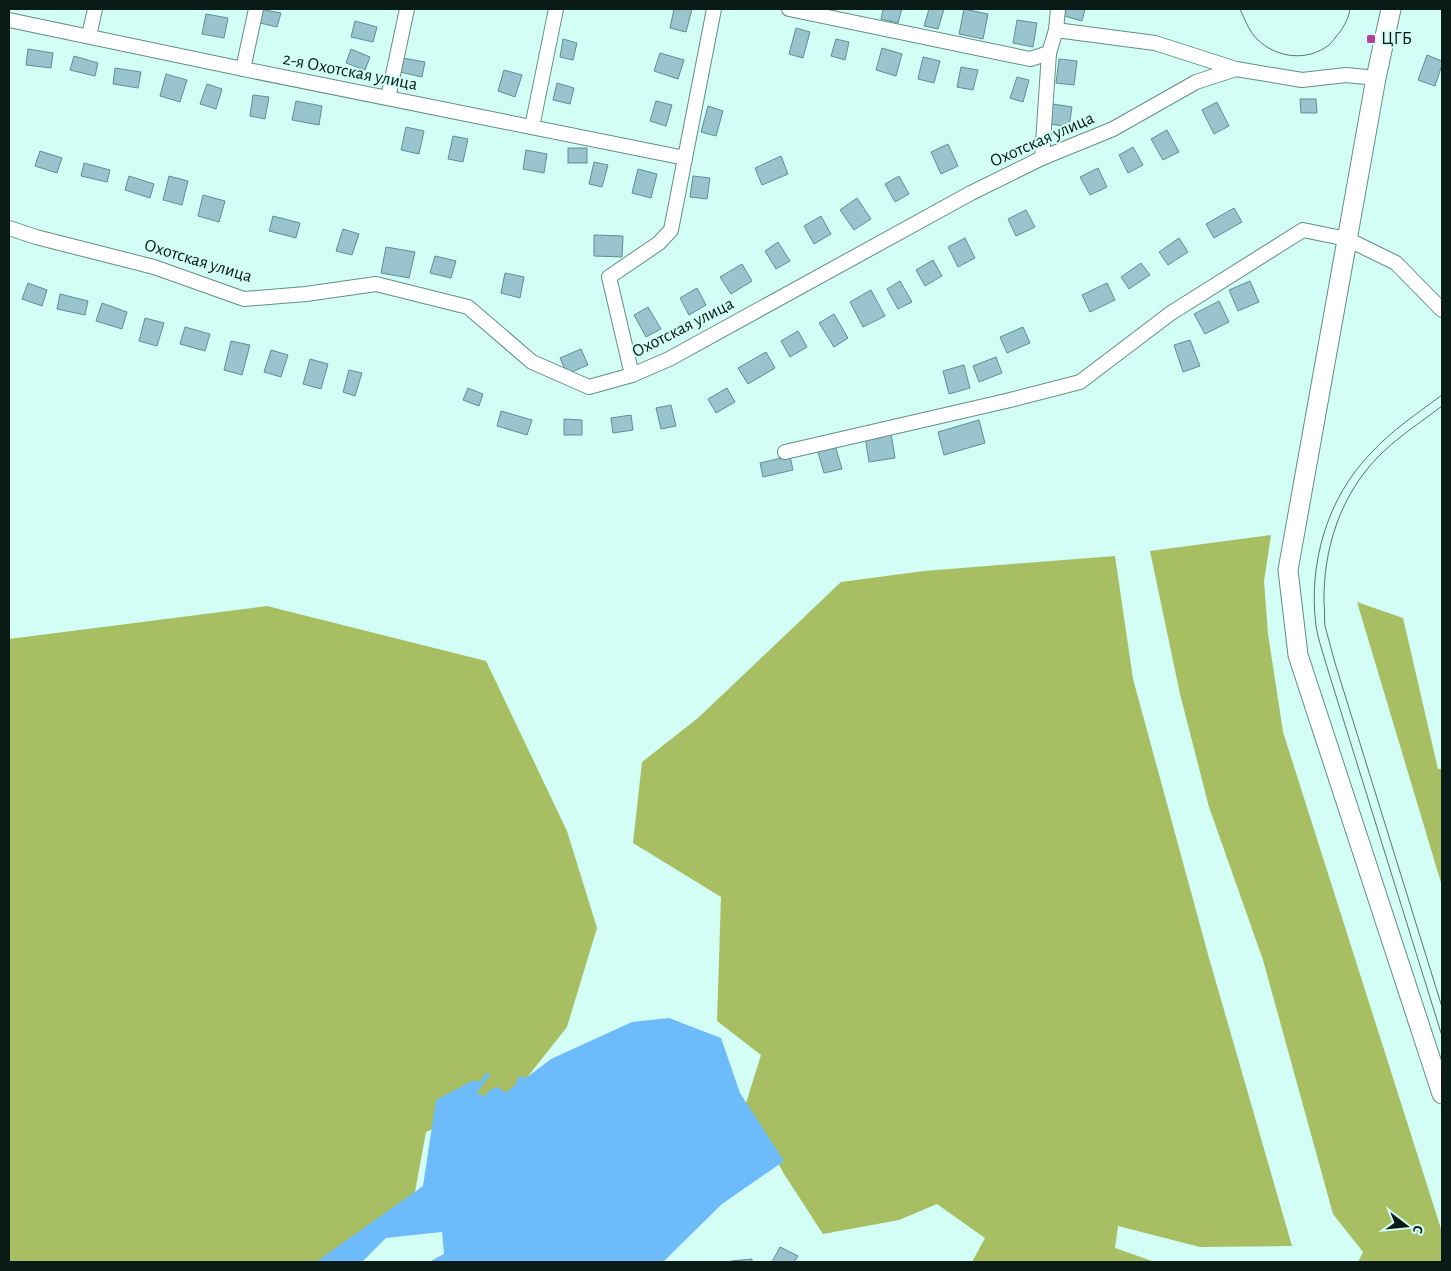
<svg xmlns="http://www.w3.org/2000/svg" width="1451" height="1271" font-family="'Alegreya Sans',sans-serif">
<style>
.forest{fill:#a7be63}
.water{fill:#6dbbfb}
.building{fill:#99c3cd;stroke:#638c95}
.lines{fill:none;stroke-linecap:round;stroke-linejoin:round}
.street-casing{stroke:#648d86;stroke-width:16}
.secondary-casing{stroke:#648d86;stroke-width:21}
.street{stroke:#fff;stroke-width:14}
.secondary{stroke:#fff;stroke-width:19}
.tram{stroke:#58746f;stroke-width:1}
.poi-dot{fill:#b3409a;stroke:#d2fef6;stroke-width:2}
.labels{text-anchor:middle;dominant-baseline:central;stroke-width:4;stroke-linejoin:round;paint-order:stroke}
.poi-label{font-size:18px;fill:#091a17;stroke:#d2fef6;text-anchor:start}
.street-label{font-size:18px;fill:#091a17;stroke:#d2fef6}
</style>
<rect width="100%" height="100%" fill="#d2fef6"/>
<g class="forest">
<polygon points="1271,535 1264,581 1268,634 1283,732 1442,1232 1442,1262 1358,1262 1363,1252 1333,1214 1263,960 1209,807 1180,694 1150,551"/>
<polygon points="1115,556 1133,679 1209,958 1292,1246 1200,1247 1118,1226 1115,1248 1155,1262 972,1262 985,1238 937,1204 899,1220 823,1234 784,1174 746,1103 761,1055 717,1021 721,897 633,843 642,762 698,718 841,582 924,571"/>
<polygon points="1357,602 1403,618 1438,769 1442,769 1442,886"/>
<polygon points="267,606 486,661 567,831 597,928 567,1027 518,1089 426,1132 410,1219 348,1262 9,1262 9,639"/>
</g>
<polygon class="water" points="669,1018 721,1038 740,1093 784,1161 722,1204 663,1262 429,1262 444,1254 442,1232 386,1238 362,1262 316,1262 423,1186 436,1100 474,1080 480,1082 487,1072 490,1075 478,1091 478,1094 485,1096 490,1090 498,1087 506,1093 515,1085 519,1076 526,1078 551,1059 632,1022"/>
<g class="building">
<polygon points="259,9 281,13 277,27 256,22"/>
<polygon points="674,9 692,9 686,32 670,28"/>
<polygon points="883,9 902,9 898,23 881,19"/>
<polygon points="929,9 944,9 938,29 924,26"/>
<polygon points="964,9 988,14 983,39 959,34"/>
<polygon points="1066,9 1085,9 1082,21 1064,16"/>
<polygon points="206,14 228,18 224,38 202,34"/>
<polygon points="1017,20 1037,23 1033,47 1013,43"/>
<polygon points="355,21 377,27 373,42 351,37"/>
<polygon points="796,28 810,32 803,58 789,54"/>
<polygon points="563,39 577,43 573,60 560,57"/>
<polygon points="836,39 849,42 845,60 831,56"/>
<polygon points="882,48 902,54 896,76 876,70"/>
<polygon points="28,49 53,53 51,68 26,65"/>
<polygon points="351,49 370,57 365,70 346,63"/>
<polygon points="660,53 684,60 678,79 654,71"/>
<polygon points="1427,55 1442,61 1442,65 1435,86 1418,80"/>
<polygon points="74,56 98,63 95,76 70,70"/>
<polygon points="923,57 940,61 934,83 918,79"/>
<polygon points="403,58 425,62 422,77 400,72"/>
<polygon points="1059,59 1077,61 1074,85 1056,83"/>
<polygon points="961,67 978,70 973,90 957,87"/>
<polygon points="115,68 141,72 138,88 113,84"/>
<polygon points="504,70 522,75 515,97 498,91"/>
<polygon points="166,74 187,80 180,102 160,96"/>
<polygon points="1017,77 1029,80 1023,102 1010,98"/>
<polygon points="557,83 574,88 570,104 553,100"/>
<polygon points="207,84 222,89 216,109 200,104"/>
<polygon points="253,95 269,97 265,119 250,116"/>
<polygon points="1300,99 1316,99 1317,113 1301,113"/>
<polygon points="296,101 322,106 319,125 292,120"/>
<polygon points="656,101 672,105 666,126 650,121"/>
<polygon points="1217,102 1229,126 1214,134 1202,110"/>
<polygon points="1053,104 1072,107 1069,127 1050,124"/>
<polygon points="708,106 723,111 716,136 701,132"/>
<polygon points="406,127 424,131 419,154 401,150"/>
<polygon points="1167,130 1179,152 1163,160 1151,139"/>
<polygon points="453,136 468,139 463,162 448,159"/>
<polygon points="948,144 958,166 941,174 931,152"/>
<polygon points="1133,147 1143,165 1128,173 1119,155"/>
<rect x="568" y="148" width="19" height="15"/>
<polygon points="526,150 547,154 544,173 523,169"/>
<polygon points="40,151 62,158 57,173 35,166"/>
<polygon points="781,156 788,174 762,185 755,168"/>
<polygon points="594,162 608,165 602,187 589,184"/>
<polygon points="84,163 110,170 107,182 81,176"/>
<polygon points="1098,168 1107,187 1090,195 1080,177"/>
<polygon points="638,169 657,174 651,198 632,193"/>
<polygon points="129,176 154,184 150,198 125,190"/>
<polygon points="169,176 188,181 182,205 163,200"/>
<polygon points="693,176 710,178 707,199 690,197"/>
<polygon points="899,176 909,194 895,202 885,184"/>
<polygon points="203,195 225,201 219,222 198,216"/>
<polygon points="857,198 871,219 854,230 840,210"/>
<polygon points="1234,208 1242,222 1214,238 1206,224"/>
<polygon points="1026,210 1035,227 1016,236 1008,219"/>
<polygon points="273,216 300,223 296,238 269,231"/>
<polygon points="821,216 831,234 814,244 804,226"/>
<polygon points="343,229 359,234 352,255 336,251"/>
<polygon points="594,235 623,236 622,257 594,256"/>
<polygon points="965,238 975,258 958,267 948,247"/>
<polygon points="1179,238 1188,252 1168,265 1159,252"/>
<polygon points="778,242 790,261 776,269 765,251"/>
<polygon points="386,247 415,252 409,278 381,273"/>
<polygon points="435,256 456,261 451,278 430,273"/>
<polygon points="933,260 942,276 925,286 916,270"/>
<polygon points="1141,263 1150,275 1129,289 1121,277"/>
<polygon points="742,264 752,281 731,294 720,277"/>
<polygon points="505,273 524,277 520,298 501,293"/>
<polygon points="900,281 912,302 898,309 887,289"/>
<polygon points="1250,281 1259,302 1238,311 1229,290"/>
<polygon points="28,283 47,290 42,306 22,299"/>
<polygon points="1107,283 1115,300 1090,312 1082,295"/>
<polygon points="697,288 706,305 689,315 680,298"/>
<polygon points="871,290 885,316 863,327 850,302"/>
<polygon points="60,294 88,301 85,315 57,309"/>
<polygon points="1219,301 1229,322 1205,334 1194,314"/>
<polygon points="102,303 127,312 122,329 96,321"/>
<polygon points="648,307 661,329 646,337 634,315"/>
<polygon points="834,314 848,338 834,347 819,323"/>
<polygon points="145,318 164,323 157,346 139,341"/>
<polygon points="185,327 210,334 205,351 180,344"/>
<polygon points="1023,327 1030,343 1007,353 1000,337"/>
<polygon points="798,331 807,347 790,357 781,341"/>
<polygon points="1190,340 1200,366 1183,372 1174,345"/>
<polygon points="231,341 250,345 242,375 224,370"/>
<polygon points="581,349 588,365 567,374 560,358"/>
<polygon points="271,350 288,355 281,377 264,372"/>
<polygon points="766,352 775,368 748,384 738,368"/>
<polygon points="996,357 1002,373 979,382 973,366"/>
<polygon points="310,359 328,364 321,389 303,384"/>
<polygon points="964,365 970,388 949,394 943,371"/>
<polygon points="349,370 362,373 355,396 343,392"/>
<polygon points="468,388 483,394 479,406 463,400"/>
<polygon points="727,388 735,402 716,413 708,399"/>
<polygon points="671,405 676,426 661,429 656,408"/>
<polygon points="501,411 532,420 527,435 497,426"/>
<polygon points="631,415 633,430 613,433 611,418"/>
<polygon points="564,419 582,420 582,435 564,435"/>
<polygon points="979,420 985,443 944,455 938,432"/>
<polygon points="891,433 895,458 869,462 865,437"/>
<polygon points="835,445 842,469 824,473 817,449"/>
<polygon points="790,456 793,470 763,477 760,463"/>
<polygon points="780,1247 798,1256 794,1262 772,1262"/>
<polygon points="752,1259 752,1262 731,1262 731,1261"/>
</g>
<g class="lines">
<g class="street-casing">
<g id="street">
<polyline points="789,9 1030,59 1049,53"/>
<polyline points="9,20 243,69 685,158"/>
<polyline points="1056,30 1058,9"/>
<polyline points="89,36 95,9"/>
<polyline points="243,69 256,9"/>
<polyline points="388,98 407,9"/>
<polyline points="532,127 556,9"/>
<polyline points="1042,158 1049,53 1056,30 1155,43 1236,69 1302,80 1346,75 1376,78"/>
<polyline points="9,228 36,237 154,267 244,299 306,294 376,284 468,307 532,362 589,387 632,375 669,359 971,193 1042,158 1113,129 1196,82 1236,69"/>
<polyline points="632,375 609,277 659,243 671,230 714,9"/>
<polyline points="785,452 1006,401 1080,382 1171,313 1303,230 1347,239 1396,263 1442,310"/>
</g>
</g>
<g class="secondary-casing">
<polyline id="secondary" points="1391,9 1376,78 1288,570 1298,655 1442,1094"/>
</g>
<use href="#street" class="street"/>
<use href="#secondary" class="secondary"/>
<g class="tram">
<path d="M1240 9C1245 20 1249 31 1257 39 1276 58 1307 62 1329 45 1332 42 1336 37 1339 33 1344 27 1349 17 1350 9"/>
<path d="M1442 395C1418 413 1392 430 1371 453 1327 498 1308 564 1316 626 1318 639 1323 653 1327 667L1442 1036"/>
<path d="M1442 406C1420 423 1396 438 1376 459 1340 497 1323 550 1324 603 1325 610 1324 618 1325 626 1328 638 1332 651 1335 663L1442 1007"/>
</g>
</g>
<rect class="poi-dot" x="1366" y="34" width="10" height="10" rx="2.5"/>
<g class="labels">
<g class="poi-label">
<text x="1381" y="39">ЦГБ</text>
</g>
<g class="street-label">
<text transform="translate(350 72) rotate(11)">2-я Охотская улица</text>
<text transform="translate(1042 140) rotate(-24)">Охотская улица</text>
<text transform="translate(198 261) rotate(17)">Охотская улица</text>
<text transform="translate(683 328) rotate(-27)">Охотская улица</text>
</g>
</g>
<rect width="1451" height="1271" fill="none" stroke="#091a17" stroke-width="20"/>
<g transform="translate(1406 1226) rotate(106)" stroke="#d2fef6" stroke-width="4" paint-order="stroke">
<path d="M0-4L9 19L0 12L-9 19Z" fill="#091a17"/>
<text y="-8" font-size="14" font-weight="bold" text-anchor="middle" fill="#091a17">С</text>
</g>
</svg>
